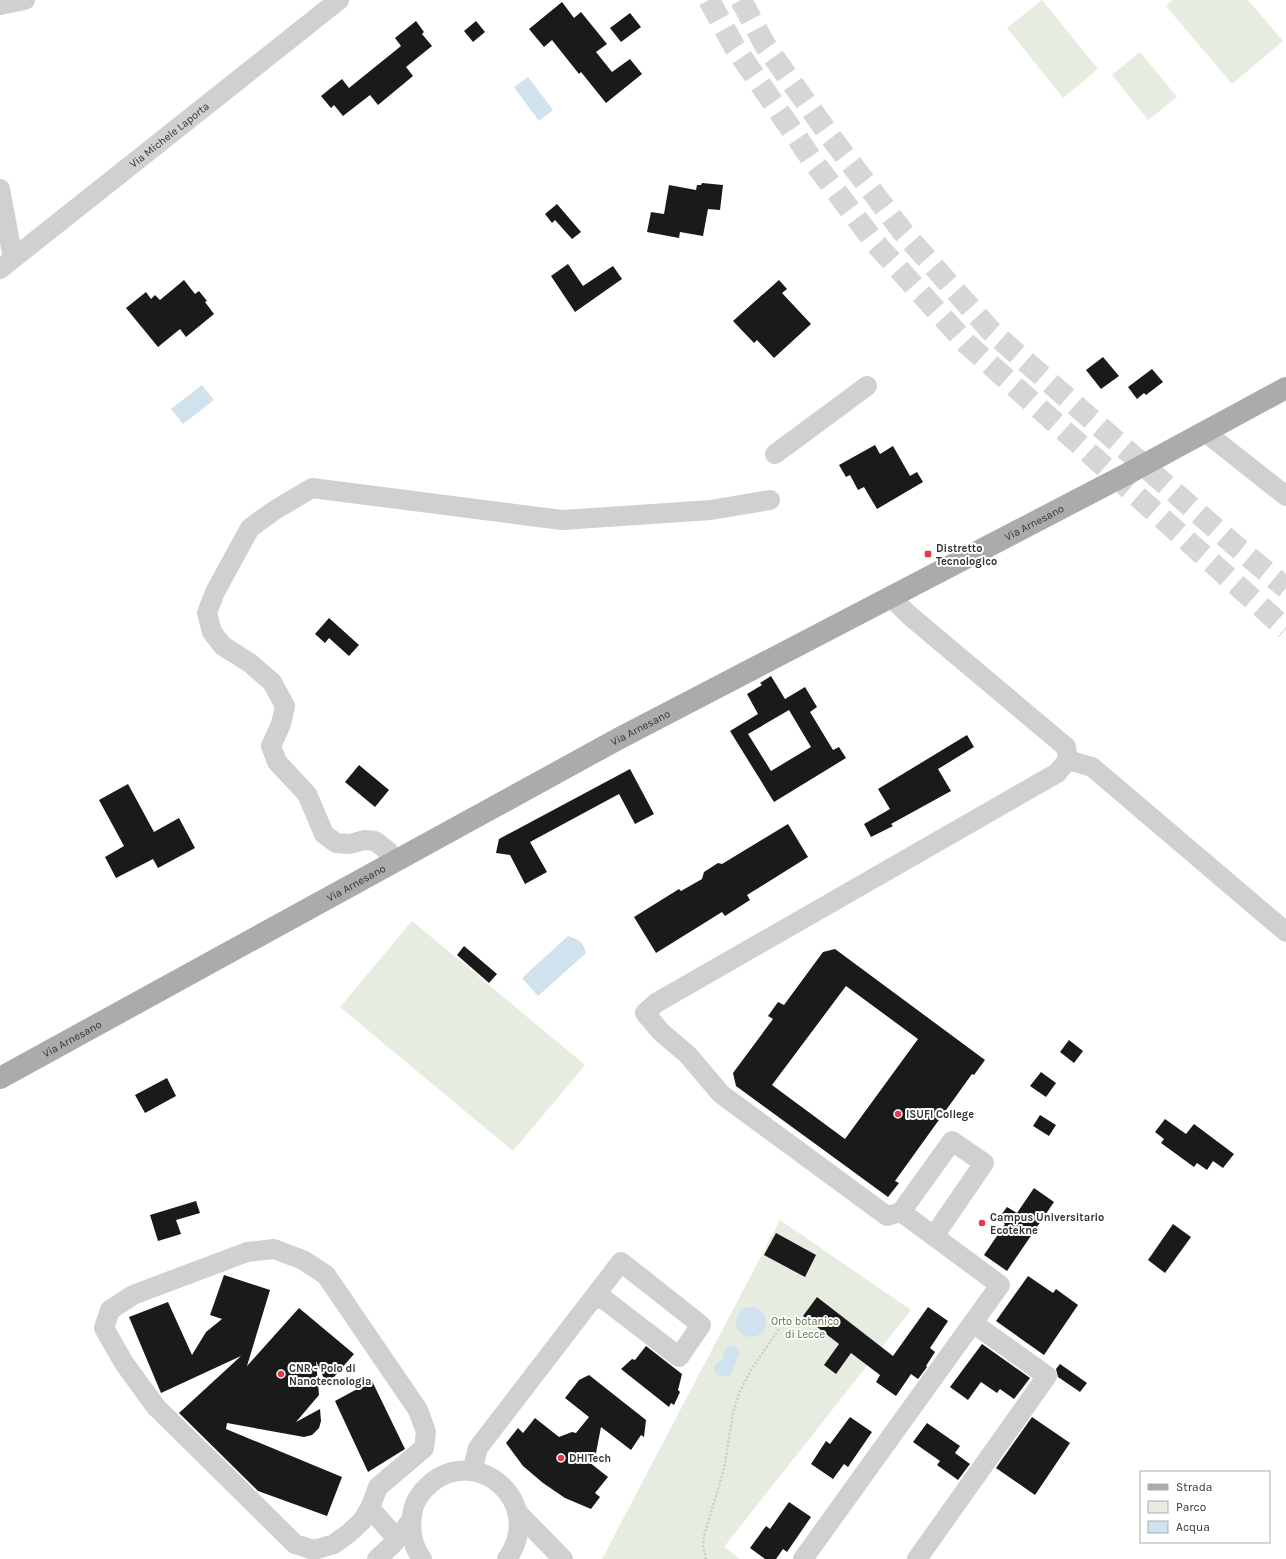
<svg xmlns="http://www.w3.org/2000/svg" width="1286" height="1559" font-family="Karla,sans-serif">
<style>
.green{fill:#e6ecdf}
.water{fill:#cfe2ee}
.building{fill:#1a1a1a;fill-rule:evenodd}
.lines{fill:none;stroke-linecap:round;stroke-linejoin:round}
.highway-tunnel{stroke:#d6d6d6;stroke-width:22;stroke-dasharray:22 11;stroke-linecap:butt}
.path{stroke:#cdcdcd;stroke-width:2.5;stroke-dasharray:2 2;stroke-linecap:butt}
.minor{stroke:#d0d0d0;stroke-width:20}
.major{stroke:#ababab;stroke-width:22}
.poi-dot{fill:#e63946;stroke:#fff;stroke-width:1.5}
.labels{text-anchor:middle;dominant-baseline:central;stroke-width:4;stroke-linejoin:round;paint-order:stroke}
.street-label{font-size:11px;fill:#333;stroke:#fff}
.poi-label{font-size:11px;font-weight:bold;fill:#333;stroke:#fff;text-anchor:start}
.park-label{font-size:11px;fill:#56703f;stroke:#fff}
</style>
<rect width="100%" height="100%" fill="#fff"/>
<g class="green">
<polygon points="1042,0 1098,69 1063,98 1007,28"/>
<polygon points="1173,0 1248,0 1283,41 1232,84 1166,6"/>
<polygon points="1140,52 1177,97 1148,120 1112,75"/>
<polygon points="412,921 585,1065 513,1151 340,1007"/>
<polygon points="780,1220 911,1310 724,1547 740,1559 602,1559"/>
</g>
<g class="water">
<polygon points="528,77 553,110 539,121 514,87"/>
<polygon points="202,385 214,400 183,424 171,409"/>
<path d="M568 936C580 940 582 941 586 953L538 996 522 978Z"/>
<circle cx="751" cy="1322" r="15"/>
<polygon points="733,1345 737,1347 739,1352 731,1374 726,1377 717,1375 714,1370 715,1364 723,1359 725,1349"/>
</g>
<g class="building">
<polygon points="562,2 574,18 581,12 607,44 596,52 612,72 630,59 642,74 606,103 581,72 579,74 552,40 544,47 529,29"/>
<polygon points="630,13 641,27 621,42 610,28"/>
<polygon points="416,21 424,32 422,34 432,46 406,67 413,76 378,105 370,95 343,116 334,105 331,108 321,96 342,79 349,88 401,46 395,38"/>
<polygon points="476,21 485,32 473,42 464,31"/>
<polygon points="702,183 723,185 720,210 708,209 703,236 680,232 679,238 647,232 651,212 664,214 669,185 696,190 697,185 701,185"/>
<polygon points="557,204 581,232 572,239 555,220 552,223 545,214"/>
<polygon points="568,264 583,286 613,266 622,279 575,312 551,276"/>
<polygon points="184,280 195,294 199,291 207,301 205,302 214,314 186,337 180,329 158,347 126,308 146,292 151,299 155,295 160,300"/>
<polygon points="779,280 787,289 782,293 811,324 774,358 757,340 754,343 733,321"/>
<polygon points="1103,357 1119,376 1101,389 1086,370"/>
<polygon points="1152,369 1163,382 1146,395 1144,393 1137,399 1128,387"/>
<polygon points="875,445 880,454 893,446 910,476 917,472 923,482 877,509 864,487 858,490 850,475 846,477 839,465"/>
<polygon points="329,618 359,645 349,656 329,638 325,643 315,634"/>
<path d="M771 676 785 699 805 687 817 707 810 712 833 750 839 747 846 758 774 802 730 731 758 714 747 694 762 685 760 683ZM789 710 811 747 771 771 748 734Z"/>
<polygon points="967,735 974,747 938,769 951,791 891,824 893,826 871,837 864,824 890,809 878,789"/>
<polygon points="359,765 389,790 375,807 345,782"/>
<polygon points="630,769 654,814 635,824 619,794 530,842 547,872 525,884 510,855 496,853 499,839"/>
<polygon points="128,784 154,832 179,818 195,848 158,868 153,859 116,878 105,857 124,846 99,800"/>
<polygon points="788,824 808,857 747,895 750,900 725,916 722,912 656,953 634,917 679,889 681,891 702,879 704,872 718,863 722,864"/>
<polygon points="464,946 497,974 489,983 457,955"/>
<path d="M835 949 985 1060 974 1075 972 1074 895 1181 899 1183 888 1197 736 1086 733 1073 773 1019 768 1016 778 1002 784 1005 823 952ZM846 986 918 1039 845 1139 772 1085Z"/>
<polygon points="1069,1040 1083,1051 1074,1063 1060,1052"/>
<polygon points="1041,1072 1056,1083 1046,1097 1030,1086"/>
<polygon points="167,1078 176,1096 145,1113 135,1095"/>
<polygon points="1040,1115 1056,1125 1049,1136 1033,1126"/>
<polygon points="1165,1119 1186,1134 1194,1124 1234,1154 1223,1168 1213,1161 1207,1170 1197,1163 1194,1167 1161,1143 1164,1139 1155,1132"/>
<polygon points="1034,1188 1054,1202 1007,1271 984,1255 1005,1224 998,1219 1007,1207 1017,1213"/>
<polygon points="196,1201 200,1213 176,1220 181,1234 158,1241 150,1215"/>
<polygon points="1173,1224 1191,1237 1165,1273 1148,1260"/>
<polygon points="776,1233 816,1255 805,1277 764,1255"/>
<polygon points="224,1275 270,1290 247,1366 299,1308 354,1354 327,1385 316,1361 319,1395 296,1422 320,1409 321,1421 319,1428 312,1435 304,1437 227,1423 226,1429 342,1477 327,1516 258,1491 179,1413 241,1356 161,1393 129,1317 168,1302 192,1355 206,1332 222,1319 210,1315"/>
<polygon points="1028,1276 1053,1293 1056,1289 1078,1305 1044,1355 996,1321"/>
<polygon points="817,1297 893,1356 928,1307 948,1321 930,1348 935,1352 926,1366 927,1367 918,1379 911,1374 896,1396 876,1382 880,1375 851,1353 836,1374 824,1365 839,1344 803,1316"/>
<polygon points="982,1344 1030,1378 1014,1399 1000,1389 997,1393 981,1382 968,1400 950,1387"/>
<polygon points="646,1346 682,1374 678,1390 680,1392 674,1405 671,1403 669,1407 621,1369 632,1359 635,1360"/>
<polygon points="1060,1364 1087,1383 1080,1392 1058,1377 1056,1369"/>
<polygon points="589,1375 646,1420 644,1437 641,1435 631,1450 601,1427 596,1453 589,1462 608,1477 595,1493 600,1497 591,1509 565,1498 543,1483 523,1466 506,1443 518,1428 523,1433 535,1418 559,1437 572,1432 576,1433 589,1417 565,1398 579,1380"/>
<polygon points="372,1381 405,1449 368,1472 335,1401"/>
<polygon points="850,1417 872,1432 848,1467 844,1464 833,1479 811,1464 826,1441 830,1444"/>
<polygon points="1032,1417 1070,1443 1035,1495 996,1468"/>
<polygon points="927,1423 960,1446 955,1453 970,1464 958,1480 937,1465 940,1461 913,1442"/>
<polygon points="789,1502 811,1517 787,1552 783,1549 776,1559 765,1559 750,1548 766,1526 770,1529"/>
</g>
<g class="lines">
<g class="highway-tunnel">
<polyline points="709,0 734,46 813,161 876,244 966,343 1286,629"/>
<polyline points="741,0 765,45 830,136 903,232 991,331 1231,542 1286,588"/>
</g>
<polyline class="path" points="706,1559 703,1546 704,1536 724,1469 733,1413 739,1393 751,1370 779,1329"/>
<g class="minor">
<polyline points="0,5 25,0"/>
<polyline points="0,189 13,258"/>
<path id="s1" d="M0 269 339 0"/>
<polyline points="1205,432 1286,496"/>
<polyline points="775,454 867,386"/>
<polyline points="891,597 909,615 1066,747 1068,760 1057,773 656,1003 645,1013 661,1032 688,1055 721,1094 887,1216 901,1212 952,1141 984,1163 934,1236"/>
<polyline points="1068,760 1092,767 1286,932"/>
<polyline points="395,861 388,851 375,841 364,840 350,844 336,843 324,834 307,794 277,762 271,746 281,724 285,706 272,682 250,663 223,646 212,632 207,613 215,592 250,528 275,510 312,488 562,520 711,510 770,500"/>
<polygon points="274,1249 303,1260 326,1275 418,1410 426,1432 424,1448 378,1487 370,1508 362,1521 349,1533 334,1544 314,1550 295,1544 156,1407 124,1363 104,1328 110,1310 133,1295 247,1252"/>
<polyline points="472,1471 478,1448 594,1297 605,1300 679,1357 701,1325 621,1262 594,1297"/>
<polyline points="370,1508 397,1539"/>
<polyline points="518,1513 563,1559"/>
<polyline points="377,1559 392,1545 410,1522"/>
<path d="M422 1559C411 1544 409 1528 413 1510 415 1499 423 1490 431 1483 479 1444 546 1504 507 1559"/>
<polyline points="803,1559 1000,1285 901,1212"/>
<polyline points="917,1559 1047,1376 973,1323"/>
</g>
<path class="major" id="s2" d="M0 1078 618 739 1127 474 1286 388"/>
</g>
<g class="poi-dot">
<rect x="924" y="550" width="8" height="8" rx="2"/>
<circle cx="898" cy="1114" r="4"/>
<circle cx="982" cy="1223" r="4"/>
<circle cx="281" cy="1374" r="4"/>
<circle cx="561" cy="1458" r="4"/>
</g>
<g class="labels">
<g class="street-label">
<text stroke="none"><textPath href="#s1" startOffset="216">Via Michele Laporta</textPath></text>
<text stroke="none"><textPath href="#s2" startOffset="1174">Via Arnesano</textPath></text>
<text stroke="none"><textPath href="#s2" startOffset="730">Via Arnesano</textPath></text>
<text stroke="none"><textPath href="#s2" startOffset="406">Via Arnesano</textPath></text>
<text stroke="none"><textPath href="#s2" startOffset="82">Via Arnesano</textPath></text>
</g>
<g class="poi-label">
<text x="936" y="548">Distretto<tspan x="936" dy="13">Tecnologico</tspan></text>
<text x="906" y="1114">ISUFI College</text>
<text x="990" y="1217">Campus Universitario<tspan x="990" dy="13">Ecotekne</tspan></text>
<text x="289" y="1368">CNR - Polo di<tspan x="289" dy="13">Nanotecnologia</tspan></text>
<text x="569" y="1458">DHITech</text>
</g>
<g class="park-label">
<text x="805" y="1321">Orto botanico<tspan x="805" dy="13">di Lecce</tspan></text>
</g>
</g>
<rect x="1140" y="1471" width="130" height="72" fill="#ffffff" stroke="#adadad"/>
<rect x="1148" y="1484" width="20" height="6" fill="#ababab" stroke="#adadad"/>
<text x="1176" y="1491" font-size="12" fill="#333333">Strada</text>
<rect x="1148" y="1501" width="20" height="12" fill="#e6ecdf" stroke="#adadad"/>
<text x="1176" y="1511" font-size="12" fill="#333333">Parco</text>
<rect x="1148" y="1521" width="20" height="12" fill="#cfe2ee" stroke="#adadad"/>
<text x="1176" y="1531" font-size="12" fill="#333333">Acqua</text>
</svg>
